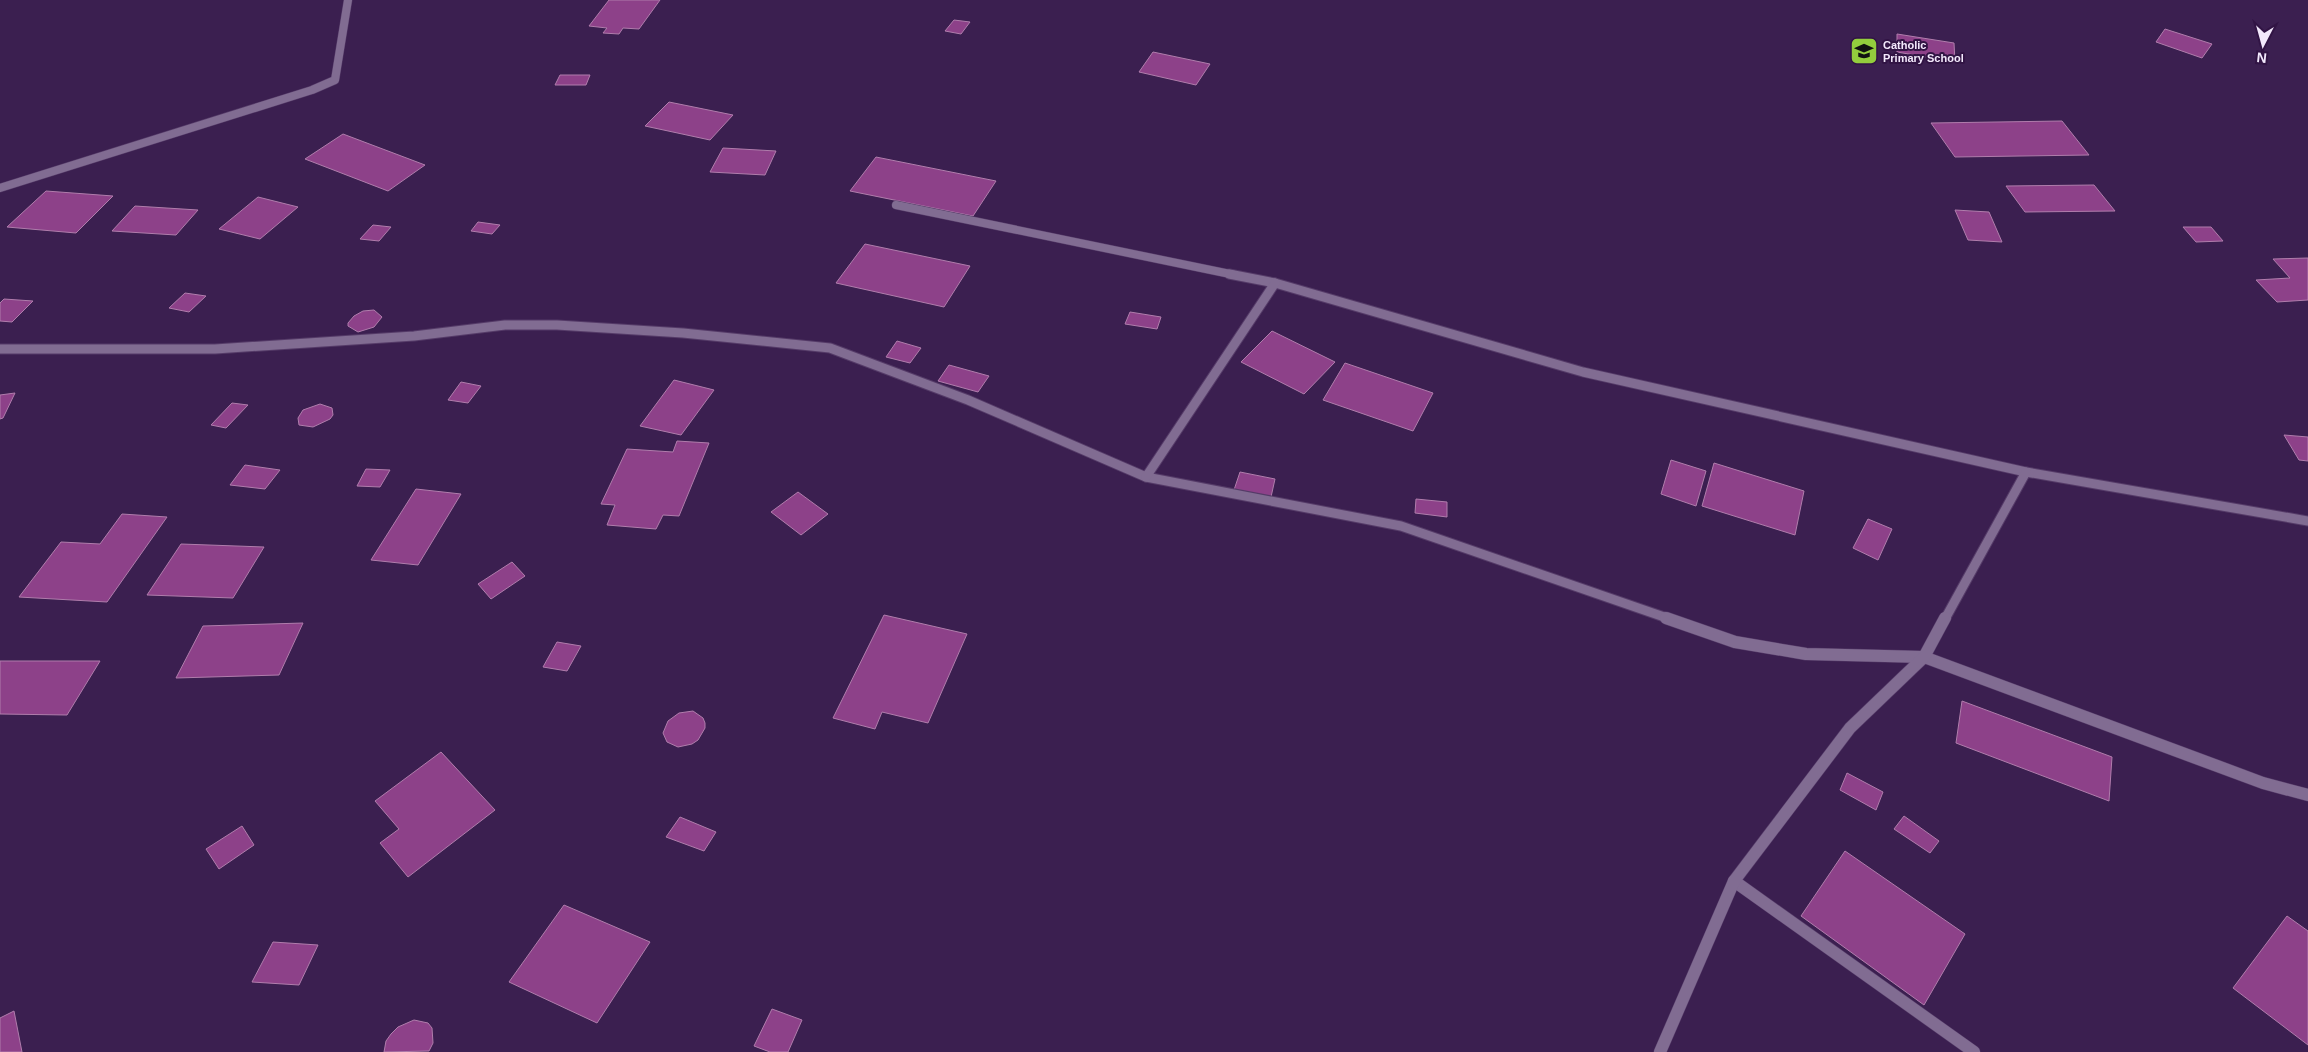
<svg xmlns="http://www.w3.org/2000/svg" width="2308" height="1052" font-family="Arial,sans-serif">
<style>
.building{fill:#8d4189;stroke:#b07dac}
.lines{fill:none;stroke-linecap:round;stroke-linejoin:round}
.minor-far2-casing{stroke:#553b68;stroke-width:9}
.minor-far1-casing{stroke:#553b68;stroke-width:11}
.minor-casing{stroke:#553b68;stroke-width:13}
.minor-far2{stroke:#816c92;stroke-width:8}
.minor-far1{stroke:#816c92;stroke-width:9}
.minor{stroke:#816c92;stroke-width:12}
.labels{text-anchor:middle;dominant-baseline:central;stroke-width:4;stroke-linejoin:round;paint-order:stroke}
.far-poi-label{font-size:11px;font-weight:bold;fill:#f3e9fc;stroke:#311444;text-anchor:start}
</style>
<rect width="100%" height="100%" fill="#3b1f50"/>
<g class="building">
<polygon points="609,0 660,0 639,29 623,28 619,34 603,33 607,28 589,26"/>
<polygon points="954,20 970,22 961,34 945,31"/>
<polygon points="2165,29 2212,44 2202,58 2156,42"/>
<polygon points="1897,34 1954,43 1955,62 1897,52"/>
<polygon points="1153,52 1210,64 1196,85 1139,72"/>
<polygon points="560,75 590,75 586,85 555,85"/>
<polygon points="669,102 733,115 710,140 645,126"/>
<polygon points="2062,121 2089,155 1955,157 1931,123"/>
<polygon points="343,134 425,165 388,191 305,159"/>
<polygon points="723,148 776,151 765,175 710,172"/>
<polygon points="876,157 996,181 973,216 850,191"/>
<polygon points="2094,185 2115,211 2025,212 2006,186"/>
<polygon points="46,191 113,196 76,233 7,227"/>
<polygon points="258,197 298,207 260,239 219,229"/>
<polygon points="135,206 198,210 176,235 112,231"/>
<polygon points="1955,210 1989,212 2002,242 1968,240"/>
<polygon points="478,222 500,225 492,234 471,231"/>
<polygon points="373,225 391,227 379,241 360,239"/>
<polygon points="2183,227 2211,227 2223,241 2196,242"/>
<polygon points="865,244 970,266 944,307 836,283"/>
<polygon points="2308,258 2308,300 2277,302 2256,280 2290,278 2273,259"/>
<polygon points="185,293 206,296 189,312 169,308"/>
<polygon points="4,299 33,301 12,322 0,321 0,303"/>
<polygon points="374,310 382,317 374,327 358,332 348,326 348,323 354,316 363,311"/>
<polygon points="1130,312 1161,317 1157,329 1125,324"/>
<polygon points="1272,331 1335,362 1304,394 1241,362"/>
<polygon points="897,341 921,348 910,363 886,357"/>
<polygon points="1345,363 1433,393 1413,431 1323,400"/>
<polygon points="949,365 989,376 978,392 938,381"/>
<polygon points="674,380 714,390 681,435 640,426"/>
<polygon points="461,382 481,386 468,403 448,400"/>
<polygon points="15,393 3,418 0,419 0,395"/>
<polygon points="232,403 248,405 226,428 211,425"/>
<polygon points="320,404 332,408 333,415 330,419 313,427 299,425 298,418 303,410"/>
<polygon points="2284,435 2308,437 2308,461 2299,460"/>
<polygon points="677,441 709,443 679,516 663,515 656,529 607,525 615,505 601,504 627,449 673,452"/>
<polygon points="1671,460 1706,471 1696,506 1661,494"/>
<polygon points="1714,463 1804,491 1795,535 1702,506"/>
<polygon points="245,465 280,470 265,489 230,485"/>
<polygon points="366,469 390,470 380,487 357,486"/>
<polygon points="1240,472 1275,479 1271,497 1234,490"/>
<polygon points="416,489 461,494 418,565 371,560"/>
<polygon points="798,492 828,514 801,535 771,512"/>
<polygon points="1416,499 1447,502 1447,517 1415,513"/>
<polygon points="122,514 167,517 107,602 19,597 61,542 100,544"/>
<polygon points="1868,519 1892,529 1878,560 1853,548"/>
<polygon points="181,544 264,547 233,598 147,595"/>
<polygon points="512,562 525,576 491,599 478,584"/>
<polygon points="884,615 967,634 928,723 882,712 875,729 833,718"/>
<polygon points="303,623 279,675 176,678 203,626"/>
<polygon points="557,642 581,646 567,671 543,667"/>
<polygon points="0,661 100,661 67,715 0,714"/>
<polygon points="1962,701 2112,757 2109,801 1956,743"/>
<polygon points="693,711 703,718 705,723 705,728 698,740 692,744 678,747 667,742 663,733 668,721 679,713"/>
<polygon points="441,752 495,810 408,877 380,843 399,829 375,801"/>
<polygon points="1847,773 1883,792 1876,810 1840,790"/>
<polygon points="1904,816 1939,841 1930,853 1894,829"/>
<polygon points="680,817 716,832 704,851 666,837"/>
<polygon points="242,826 254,845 219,869 206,849"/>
<polygon points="1845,851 1965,934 1924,1005 1801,916"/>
<polygon points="564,905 650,942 597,1023 509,982"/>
<polygon points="2287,916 2308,931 2308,1045 2233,988"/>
<polygon points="273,942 318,945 299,985 252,982"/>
<polygon points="772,1009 802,1020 788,1052 770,1052 754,1046"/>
<polygon points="14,1011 22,1052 0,1052 0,1018"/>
<polygon points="414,1020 428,1023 432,1028 433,1043 429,1051 384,1052 386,1041 391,1034 398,1027"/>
</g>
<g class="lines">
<g class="minor-far2-casing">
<g id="minor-far2">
<polyline points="0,188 312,90 335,80 348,0"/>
<polyline points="896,205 1235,275"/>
</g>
</g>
<g class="minor-far1-casing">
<g id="minor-far1">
<polyline points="1229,274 1275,283 1583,372 2026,472 2308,521"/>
<polyline points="0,349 215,349 414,336 505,325 557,325 683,333 830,348 968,400 1146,477 1401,526 1670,619"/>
<polyline points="1146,477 1275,283"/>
<polyline points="1945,619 2026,472"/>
</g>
</g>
<g class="minor-casing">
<g id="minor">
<polyline points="1666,618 1735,642 1806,654 1924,657 2263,783 2308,795"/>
<polyline points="1734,881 1974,1052"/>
<polyline points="1660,1052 1734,881 1850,728 1924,657 1945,618"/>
</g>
</g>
<use href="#minor-far2" class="minor-far2"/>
<use href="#minor-far1" class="minor-far1"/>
<use href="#minor" class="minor"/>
</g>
<defs>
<g id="school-square" transform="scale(1.4375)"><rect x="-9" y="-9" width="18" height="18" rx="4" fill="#93cd3d" stroke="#311444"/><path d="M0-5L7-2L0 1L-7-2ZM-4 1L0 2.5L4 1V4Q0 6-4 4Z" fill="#111"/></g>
</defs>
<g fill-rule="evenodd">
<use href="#school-square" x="1864" y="51"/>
</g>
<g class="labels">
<g class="far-poi-label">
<text x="1883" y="45">Catholic<tspan x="1883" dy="13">Primary School</tspan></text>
</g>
</g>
<g transform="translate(2263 45) rotate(186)" stroke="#311444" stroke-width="4" paint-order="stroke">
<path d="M0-4L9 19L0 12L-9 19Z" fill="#f3e9fc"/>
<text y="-8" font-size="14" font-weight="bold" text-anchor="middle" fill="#f3e9fc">N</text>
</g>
</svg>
